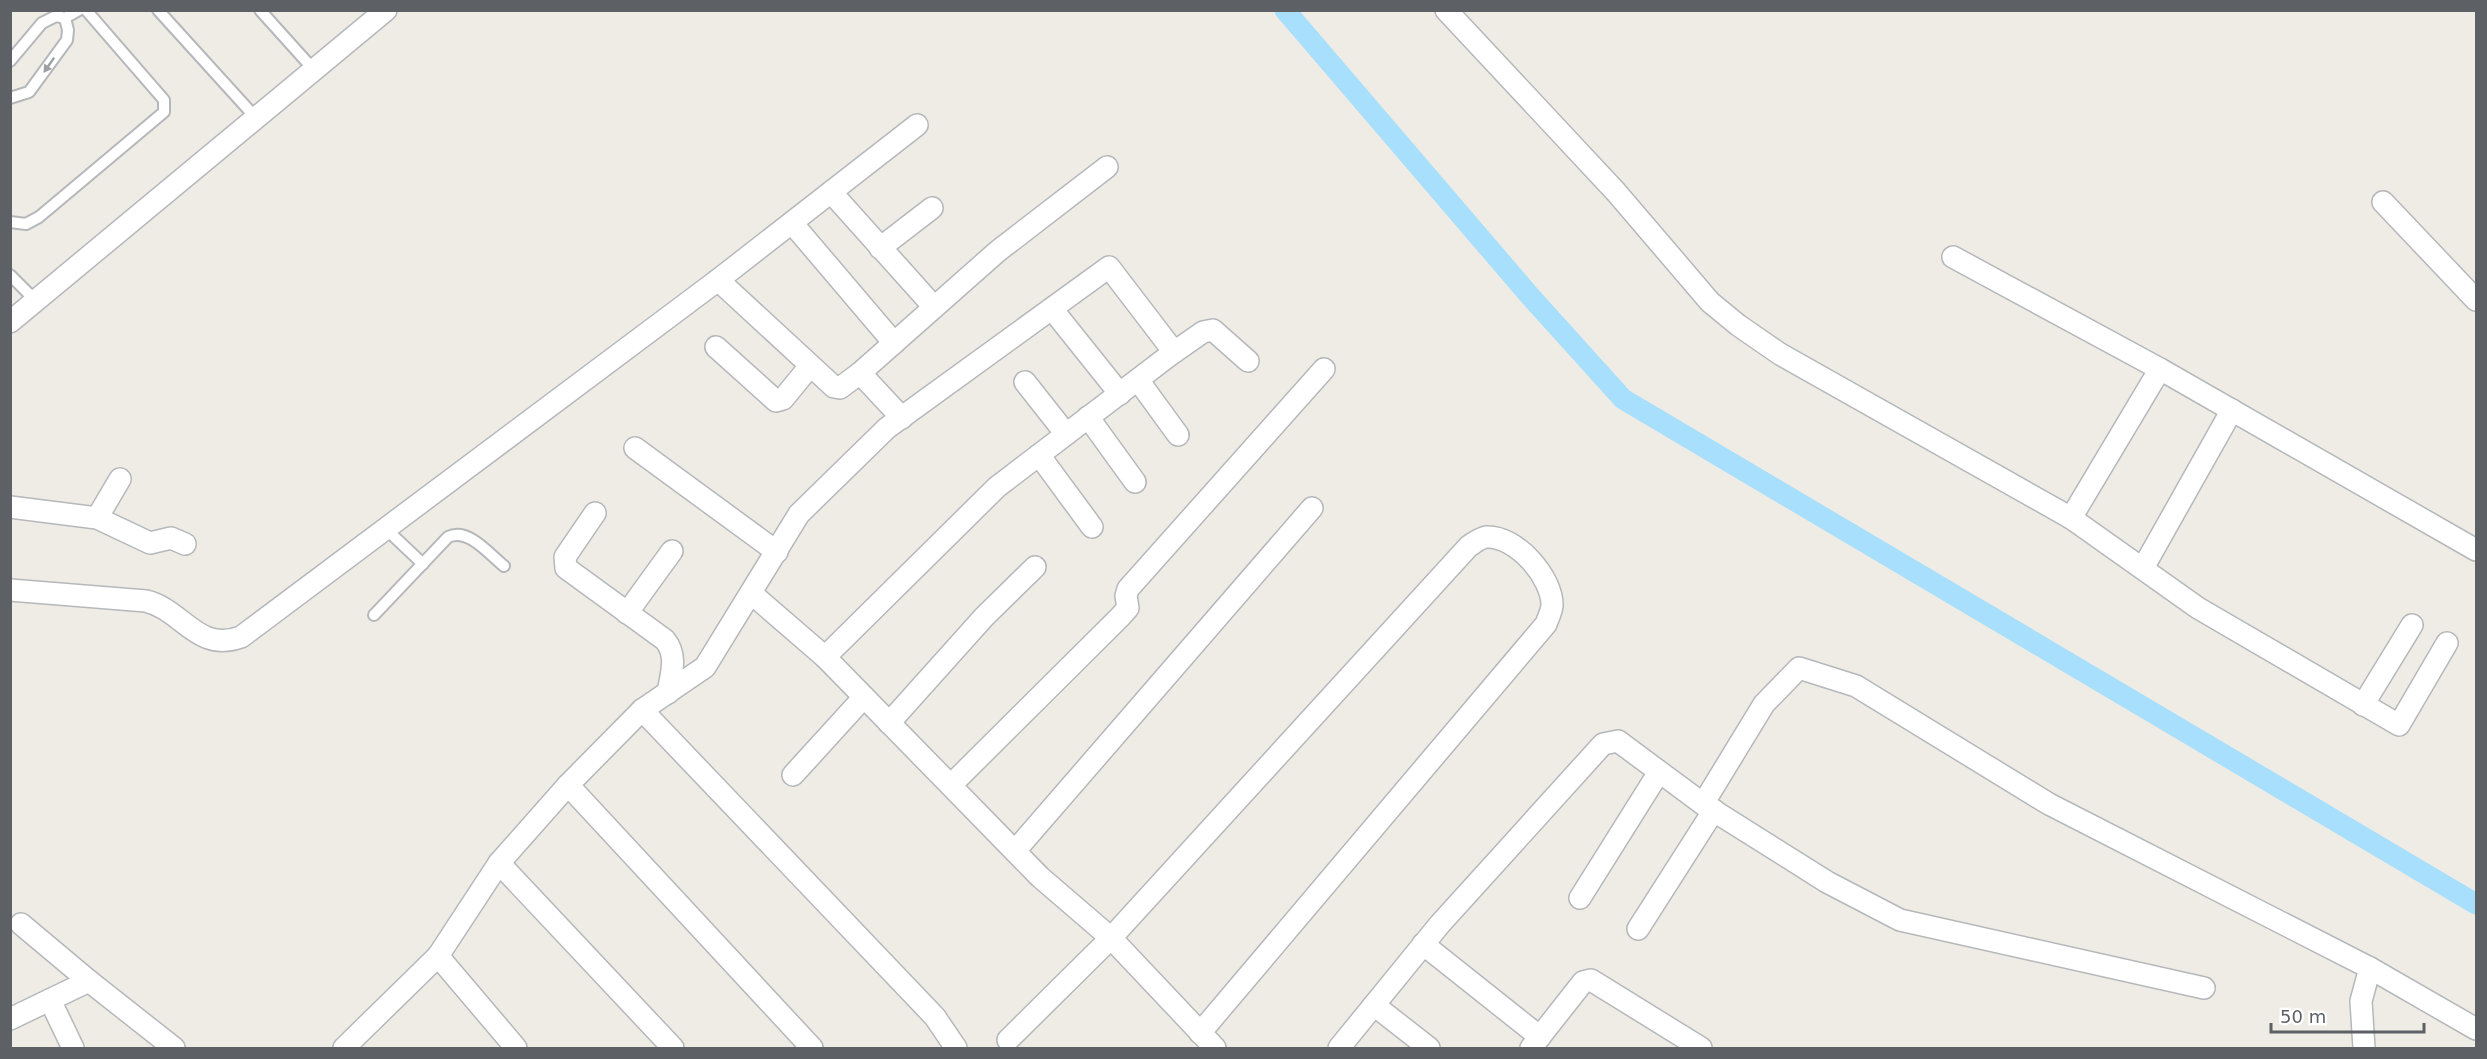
<svg xmlns="http://www.w3.org/2000/svg" width="2487" height="1059" font-family="'DejaVu Sans',sans-serif">
<style>
.lines{fill:none;stroke-linecap:round;stroke-linejoin:round}
.canal{stroke:#a7dffc;stroke-width:21}
.service-casing{stroke:#b5b8bb;stroke-width:14}
.minor-casing{stroke:#b5b8bb;stroke-width:24}
.service{stroke:#fff;stroke-width:10}
.minor{stroke:#fff;stroke-width:21}
.oneway{fill:#9ea0a3}
</style>
<rect width="100%" height="100%" fill="#efece5"/>
<g class="lines">
<polyline class="canal" points="1285,10 1530,296 1623,399 2476,904"/>
<g class="service-casing">
<g id="service">
<polyline points="158,10 256,118"/>
<polyline points="260,10 314,70"/>
<polyline points="10,61 42,23 56,16 65,18 79,10"/>
<polyline points="10,98 29,92 67,40 68,30 65,18"/>
<polyline points="10,222 26,224 39,217 164,112 164,100 86,10"/>
<polyline points="10,275 36,301"/>
<polyline points="386,529 423,564"/>
<path d="M374 615 448 537C468 527 489 554 504 566"/>
</g>
</g>
<g class="minor-casing">
<g id="minor">
<polyline points="1446,10 1616,192 1710,302 1738,325 1780,354 2071,518 2198,608 2399,725 2447,643"/>
<polyline points="831,192 934,307"/>
<polyline points="2383,202 2476,300"/>
<polyline points="792,223 894,343"/>
<polyline points="880,248 932,208"/>
<polyline points="1953,257 2160,369 2476,550"/>
<polyline points="718,280 834,387 840,388 860,373 902,418"/>
<polyline points="1052,309 1120,394"/>
<polyline points="10,322 386,10"/>
<polyline points="716,347 776,401 783,399 810,366"/>
<polyline points="860,373 998,251 1107,167"/>
<polyline points="1138,380 1178,435"/>
<polyline points="1025,382 1066,434"/>
<polyline points="1088,417 1135,482"/>
<polyline points="635,448 777,552"/>
<polyline points="1039,455 1092,527"/>
<polyline points="10,507 97,518 150,543 171,538 185,544"/>
<path d="M595 513 565 557 566 568 665 640C678 656 671 674 668 693"/>
<polyline points="97,518 120,479"/>
<polyline points="2071,518 2160,369"/>
<polyline points="2143,568 2232,410"/>
<path d="M10 590 146 601C183 610 197 653 241 637L718 280 917 125"/>
<path d="M751 593 825 657 1040 877 1111 938 1469 546C1474 543 1480 538 1486 537 1516 535 1553 578 1552 606 1551 613 1548 618 1546 624L1200 1033"/>
<polyline points="627,613 672,551"/>
<polyline points="825,657 997,487 1170,355 1203,332 1213,330 1248,361"/>
<polyline points="2363,705 2412,625"/>
<polyline points="642,710 935,1017 956,1048"/>
<polyline points="889,723 984,617 1035,567"/>
<polyline points="793,775 864,697"/>
<polyline points="568,785 812,1048"/>
<polyline points="951,785 1120,617 1128,608 1126,596 1128,589 1324,369"/>
<polyline points="1703,804 1764,704 1799,668 1856,686 2049,804 2370,968"/>
<polyline points="1015,851 1312,508"/>
<polyline points="499,863 673,1048"/>
<polyline points="1580,898 1659,772"/>
<polyline points="21,924 89,981"/>
<polyline points="1638,929 1714,810"/>
<polyline points="1423,944 1540,1037"/>
<polyline points="438,956 516,1048"/>
<polyline points="50,1000 73,1048"/>
<polyline points="1374,1005 1429,1048"/>
<polyline points="10,1019 89,981 174,1048"/>
<polyline points="1008,1040 1111,938 1215,1048"/>
<polyline points="344,1048 438,956 499,863 568,785 642,710 705,667 799,514 887,428 1109,267 1174,352"/>
<polyline points="1339,1048 1440,924 1603,744 1618,741 1703,804 1827,882 1900,920 2204,988"/>
<polyline points="1531,1048 1583,982 1591,980 1701,1048"/>
<polyline points="2364,1048 2361,1001 2370,968 2476,1029"/>
</g>
</g>
<use href="#service" class="service"/>
<use href="#minor" class="minor"/>
</g>
<defs><path id="oneway-solid" d="M-6-.8H1V-3.2L6.5 0L1 3.2V.8H-6Z" transform="scale(1.5)"/></defs>
<use class="oneway" href="#oneway-solid" transform="translate(49 65) rotate(125)"/>
<rect width="2487" height="1059" fill="none" stroke="#5d6165" stroke-width="24"/>
<path d="M2271 1023v9h153v-9" fill="none" stroke="#5d6165" stroke-width="3"/>
<text x="2280" y="1023" font-size="18" fill="#5d6165" stroke="#ffffff" stroke-width="4.5" paint-order="stroke">50 m</text>
</svg>
